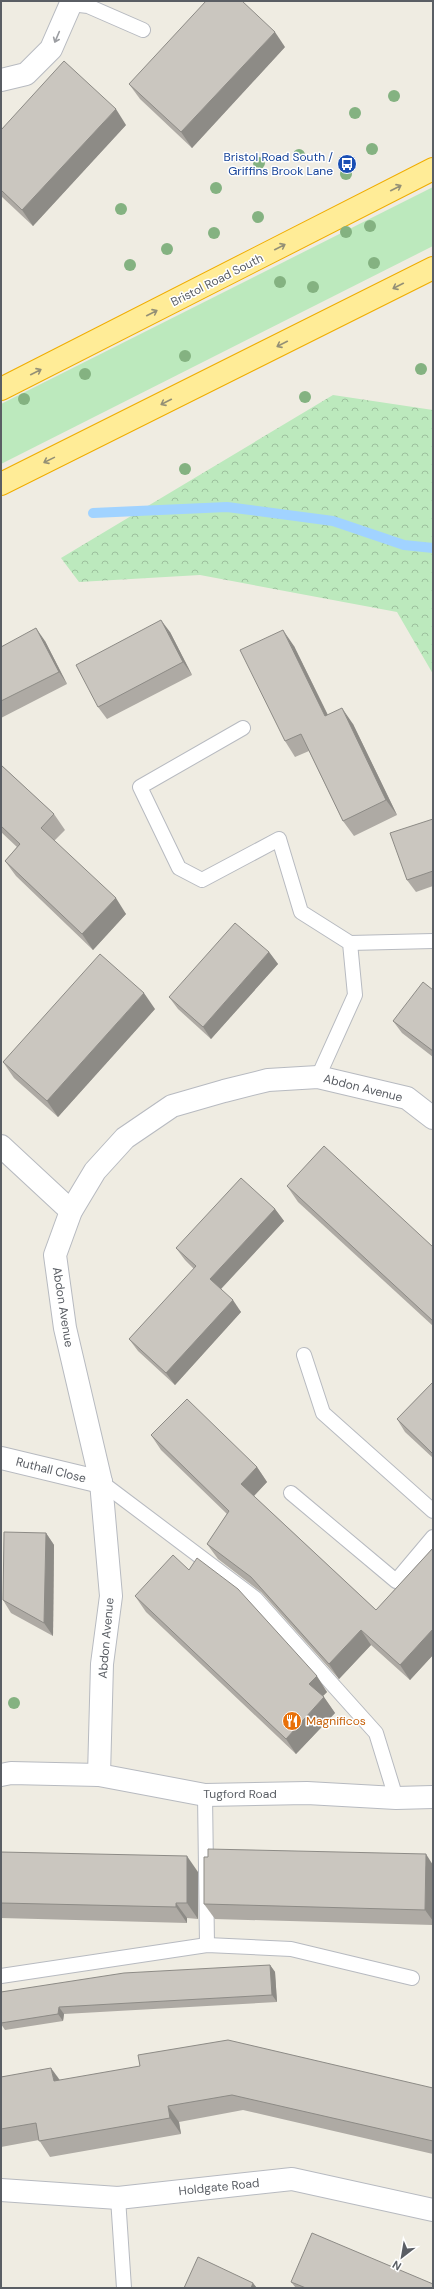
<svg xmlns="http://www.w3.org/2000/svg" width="434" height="2289" font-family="'DM Sans',sans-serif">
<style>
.grass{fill:#bce9bd}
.forest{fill:url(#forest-crowns)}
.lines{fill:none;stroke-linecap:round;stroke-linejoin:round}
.stream{stroke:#a1d3ff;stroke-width:10}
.service-casing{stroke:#b7bac0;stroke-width:16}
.minor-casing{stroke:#b7bac0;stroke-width:24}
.trunk-casing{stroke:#f0ad00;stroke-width:24}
.service{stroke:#fff;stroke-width:14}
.minor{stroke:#fff;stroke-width:22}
.trunk{stroke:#ffec97;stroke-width:22}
.tree{fill:#84b281}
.wall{fill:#aeaaa4}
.shaded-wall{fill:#8d8b86}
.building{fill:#cac6bf;stroke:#8d8b86}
.oneway{stroke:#9c9ea2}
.oneway2{stroke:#949076}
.labels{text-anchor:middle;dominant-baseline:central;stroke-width:3;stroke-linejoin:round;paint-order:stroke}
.transit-label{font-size:12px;fill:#164399;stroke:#fff;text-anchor:end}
.street-label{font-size:12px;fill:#5a5e64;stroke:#fff}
.food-label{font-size:12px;fill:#c56008;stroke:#fff;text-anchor:start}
</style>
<defs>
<pattern id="forest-crowns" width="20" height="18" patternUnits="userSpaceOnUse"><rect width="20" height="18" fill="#bce9bd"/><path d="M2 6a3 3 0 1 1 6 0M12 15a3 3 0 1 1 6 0" fill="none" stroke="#9cc09d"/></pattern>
</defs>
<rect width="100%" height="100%" fill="#efece2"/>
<polygon class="grass" points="433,187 433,246 1,464 1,404"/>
<polygon class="forest" points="333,395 433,410 433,674 397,612 200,575 79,582 61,558"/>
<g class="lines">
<polyline class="stream" points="93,513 227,507 333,521 404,545 433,548"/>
<g class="service-casing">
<g id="service">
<polyline points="71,4 88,6 143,30"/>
<polyline points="243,728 140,787 179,868 202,880 279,839 301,912 350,943 355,995 318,1077"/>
<polyline points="350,943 433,941"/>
<polyline points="304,1355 323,1413 433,1511"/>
<polyline points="101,1482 255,1598 376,1733 396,1798"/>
<polyline points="291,1493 396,1581 433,1537"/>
<polyline points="205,1795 207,1945"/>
<polyline points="1,1976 207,1945 291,1949 412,1978"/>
<polyline points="118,2198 124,2288"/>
</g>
</g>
<g class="minor-casing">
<g id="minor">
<polyline points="1,80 26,74 51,49 72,1"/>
<polyline points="1,1146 71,1211"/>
<polyline points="1,1458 101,1482"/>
<polyline points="1,1775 11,1773 99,1775 205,1795 307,1793 396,1798 433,1797"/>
<polyline points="99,1775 102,1664 111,1596 101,1482 65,1328 55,1255 71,1211 95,1171 125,1138 172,1106 224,1091 268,1080 318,1077 407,1098 433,1118"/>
<polyline points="1,2190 118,2198 292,2179 433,2210"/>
</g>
</g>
<g class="trunk-casing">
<g id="trunk">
<polyline points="1,389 433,169"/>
<polyline points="1,484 433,268"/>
</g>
</g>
<use href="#service" class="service"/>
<use href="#minor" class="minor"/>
<use href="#trunk" class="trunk"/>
</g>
<g class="tree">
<circle cx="394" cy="96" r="6"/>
<circle cx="355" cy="113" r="6"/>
<circle cx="372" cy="149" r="6"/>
<circle cx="299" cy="155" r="6"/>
<circle cx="259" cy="163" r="6"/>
<circle cx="346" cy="174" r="6"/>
<circle cx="216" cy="188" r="6"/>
<circle cx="121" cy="209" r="6"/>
<circle cx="258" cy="217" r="6"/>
<circle cx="370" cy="226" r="6"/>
<circle cx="346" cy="232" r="6"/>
<circle cx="214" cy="233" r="6"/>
<circle cx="167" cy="249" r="6"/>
<circle cx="374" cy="263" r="6"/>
<circle cx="130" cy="265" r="6"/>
<circle cx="280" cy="282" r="6"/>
<circle cx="313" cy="287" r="6"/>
<circle cx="185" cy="356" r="6"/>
<circle cx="421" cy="369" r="6"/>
<circle cx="85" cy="374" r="6"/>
<circle cx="305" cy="397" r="6"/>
<circle cx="24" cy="399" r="6"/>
<circle cx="185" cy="469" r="6"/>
<circle cx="14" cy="1703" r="6"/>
</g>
<g class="wall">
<polygon points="285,47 192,148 140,99 129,84"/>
<polygon points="126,125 33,226 1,196 1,130"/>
<polygon points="170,632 192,675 107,719 98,707"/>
<polygon points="45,641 67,684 1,718 1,647"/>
<polygon points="294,646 328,715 353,724 397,815 354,836 343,821 309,751 295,757 285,741"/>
<polygon points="1,765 54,814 65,830 54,841 126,914 93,950 16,876 5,861 17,847 1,832"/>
<polygon points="433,819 433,886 416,892 407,880"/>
<polygon points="269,952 278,964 211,1039 178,1009 169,997"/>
<polygon points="433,990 433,1057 402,1033 393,1021"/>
<polygon points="155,1009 58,1117 14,1078 3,1062"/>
<polygon points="287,1186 433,1247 433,1326 298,1202"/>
<polygon points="275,1209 284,1221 221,1289 241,1312 175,1385 138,1351 129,1339 194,1269 185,1260 176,1248"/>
<polygon points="433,1382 433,1458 405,1432 397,1419"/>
<polygon points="151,1435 257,1467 267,1482 254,1496 376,1610 433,1548 433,1655 410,1680 371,1645 339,1679 261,1592 218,1559 207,1544 227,1514 161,1450"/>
<polygon points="46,1533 54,1545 53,1636 11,1613 3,1600"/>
<polygon points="189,1570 327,1692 323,1696 335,1713 296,1754 146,1612 135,1596"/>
<polygon points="1,1852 198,1872 198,1919 187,1918 187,1923 1,1918"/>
<polygon points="433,1865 433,1925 215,1919 204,1904"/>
<polygon points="270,1965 275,1972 277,2002 64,2014 63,2021 5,2030 1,2024 1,1992"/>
<polygon points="1,2077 60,2080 433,2088 433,2154 243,2110 179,2122 181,2134 50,2157 39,2140 1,2147"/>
<polygon points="291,2282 433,2288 296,2288"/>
</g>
<g class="shaded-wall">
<polygon points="275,32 285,47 192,148 181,132"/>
<polygon points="116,109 126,125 33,226 22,210"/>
<polygon points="161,620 170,632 192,675 183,662"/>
<polygon points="36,628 45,641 67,684 59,672"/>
<polygon points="283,630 294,646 336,732 325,716"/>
<polygon points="342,708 353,724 397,815 386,800"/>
<polygon points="116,898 126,914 93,950 82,934"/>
<polygon points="269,952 278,964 211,1039 203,1027"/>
<polygon points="144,993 155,1009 58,1117 47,1101"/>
<polygon points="275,1209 284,1221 219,1291 210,1279"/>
<polygon points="233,1300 241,1312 175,1385 166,1373"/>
<polygon points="257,1467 267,1482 251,1499 241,1484"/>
<polygon points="46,1533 54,1545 53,1636 44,1623"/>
<polygon points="433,1629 433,1655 410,1680 400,1665"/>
<polygon points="361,1630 371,1645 339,1679 329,1664"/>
<polygon points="317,1676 327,1692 320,1699 309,1684"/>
<polygon points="324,1697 335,1713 296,1754 286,1739"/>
<polygon points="426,1854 433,1865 433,1921 425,1910"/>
<polygon points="187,1856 198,1872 198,1919 187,1903"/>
<polygon points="176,1903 187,1918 187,1923 176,1907"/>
<polygon points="270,1965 275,1972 277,2002 272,1995"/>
<polygon points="59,2007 64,2014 63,2021 58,2014"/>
<polygon points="51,2068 62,2083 54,2081"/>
<polygon points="168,2106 179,2122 181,2134 170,2118"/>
<polygon points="253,2283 257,2288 251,2288"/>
</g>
<g class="building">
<polygon points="206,1 242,1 275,32 181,132 129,84"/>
<polygon points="64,61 116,109 22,210 1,190 1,130"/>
<polygon points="161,620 183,662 98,707 76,665"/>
<polygon points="36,628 59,672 1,701 1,647"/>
<polygon points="283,630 325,716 342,708 386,800 343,821 301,734 285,741 240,650"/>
<polygon points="1,765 54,814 41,828 116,898 82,934 5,861 20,844 1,826"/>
<polygon points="433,819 433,871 407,880 390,833"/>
<polygon points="235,923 269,952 203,1027 169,997"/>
<polygon points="100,954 144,993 47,1101 3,1062"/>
<polygon points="423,982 433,990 433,1051 393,1021"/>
<polygon points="324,1146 433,1247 433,1321 287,1186"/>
<polygon points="241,1178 275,1209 210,1279 233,1300 166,1373 129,1339 196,1266 176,1248"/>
<polygon points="433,1382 433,1452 432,1453 397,1419"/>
<polygon points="187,1399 257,1467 241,1484 376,1610 433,1548 433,1629 400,1665 361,1630 329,1664 251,1577 207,1544 229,1511 151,1435"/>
<polygon points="4,1532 46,1533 44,1623 3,1600"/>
<polygon points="173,1555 189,1570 197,1558 238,1589 317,1676 309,1684 324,1697 286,1739 135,1596"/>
<polygon points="208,1849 426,1854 425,1910 204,1904 204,1857 208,1857"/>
<polygon points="1,1852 187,1856 187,1903 176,1903 176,1907 1,1903"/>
<polygon points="270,1965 272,1995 59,2007 58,2014 1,2023 1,1992 124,1973"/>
<polygon points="228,2040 433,2088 433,2141 232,2095 168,2106 170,2118 39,2141 36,2123 1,2129 1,2077 51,2068 54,2081 140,2066 138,2055"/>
<polygon points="312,2233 433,2284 433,2288 306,2288 291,2282"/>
<polygon points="198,2257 253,2283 251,2288 184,2288"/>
</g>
<defs><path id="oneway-shaft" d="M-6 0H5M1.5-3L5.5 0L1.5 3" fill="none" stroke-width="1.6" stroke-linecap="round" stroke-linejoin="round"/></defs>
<use class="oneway" href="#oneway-shaft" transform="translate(57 37) rotate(113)"/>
<g class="oneway2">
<use href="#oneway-shaft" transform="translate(396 188) rotate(-27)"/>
<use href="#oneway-shaft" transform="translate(280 247) rotate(-27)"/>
<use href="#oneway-shaft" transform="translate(398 286) rotate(153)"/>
<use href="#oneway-shaft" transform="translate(152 313) rotate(-27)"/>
<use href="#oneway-shaft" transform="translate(282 344) rotate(153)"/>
<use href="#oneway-shaft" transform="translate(36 372) rotate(-27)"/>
<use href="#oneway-shaft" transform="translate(166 402) rotate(153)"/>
<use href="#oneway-shaft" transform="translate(49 460) rotate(154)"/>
</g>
<defs>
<g id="bus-disc" transform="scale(1)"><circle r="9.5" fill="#1a4fb4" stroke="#fff"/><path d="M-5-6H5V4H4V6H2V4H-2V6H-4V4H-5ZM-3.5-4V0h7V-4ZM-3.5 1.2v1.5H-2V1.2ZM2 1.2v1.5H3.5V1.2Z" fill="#fff"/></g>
<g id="restaurant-disc" transform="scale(1)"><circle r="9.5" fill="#e8710a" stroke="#fff"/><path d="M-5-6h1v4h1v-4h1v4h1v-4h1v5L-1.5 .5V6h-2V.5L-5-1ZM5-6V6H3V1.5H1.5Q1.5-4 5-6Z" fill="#fff"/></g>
</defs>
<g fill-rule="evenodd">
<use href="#bus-disc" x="347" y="164"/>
<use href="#restaurant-disc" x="292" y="1721"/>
</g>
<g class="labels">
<g class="transit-label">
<text x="333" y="157">Bristol Road South /<tspan x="333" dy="14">Griffins Brook Lane</tspan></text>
</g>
<g class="street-label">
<text transform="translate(217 280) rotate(-27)">Bristol Road South</text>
<text transform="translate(363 1088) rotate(14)">Abdon Avenue</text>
<text transform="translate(63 1307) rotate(81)">Abdon Avenue</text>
<text transform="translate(51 1470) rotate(14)">Ruthall Close</text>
<text transform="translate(106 1638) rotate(-85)">Abdon Avenue</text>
<text x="240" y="1794">Tugford Road</text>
<text transform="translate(219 2187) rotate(-6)">Holdgate Road</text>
</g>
<g class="food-label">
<text x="306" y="1721">Magnificos</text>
</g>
</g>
<rect width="434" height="2289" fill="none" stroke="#5a5e64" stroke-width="4"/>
<g transform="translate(402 2257) rotate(211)" stroke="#ffffff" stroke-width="3" paint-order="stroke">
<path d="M0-3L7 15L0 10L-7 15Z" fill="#5a5e64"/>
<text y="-6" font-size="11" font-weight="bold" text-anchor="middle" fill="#5a5e64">N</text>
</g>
</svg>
